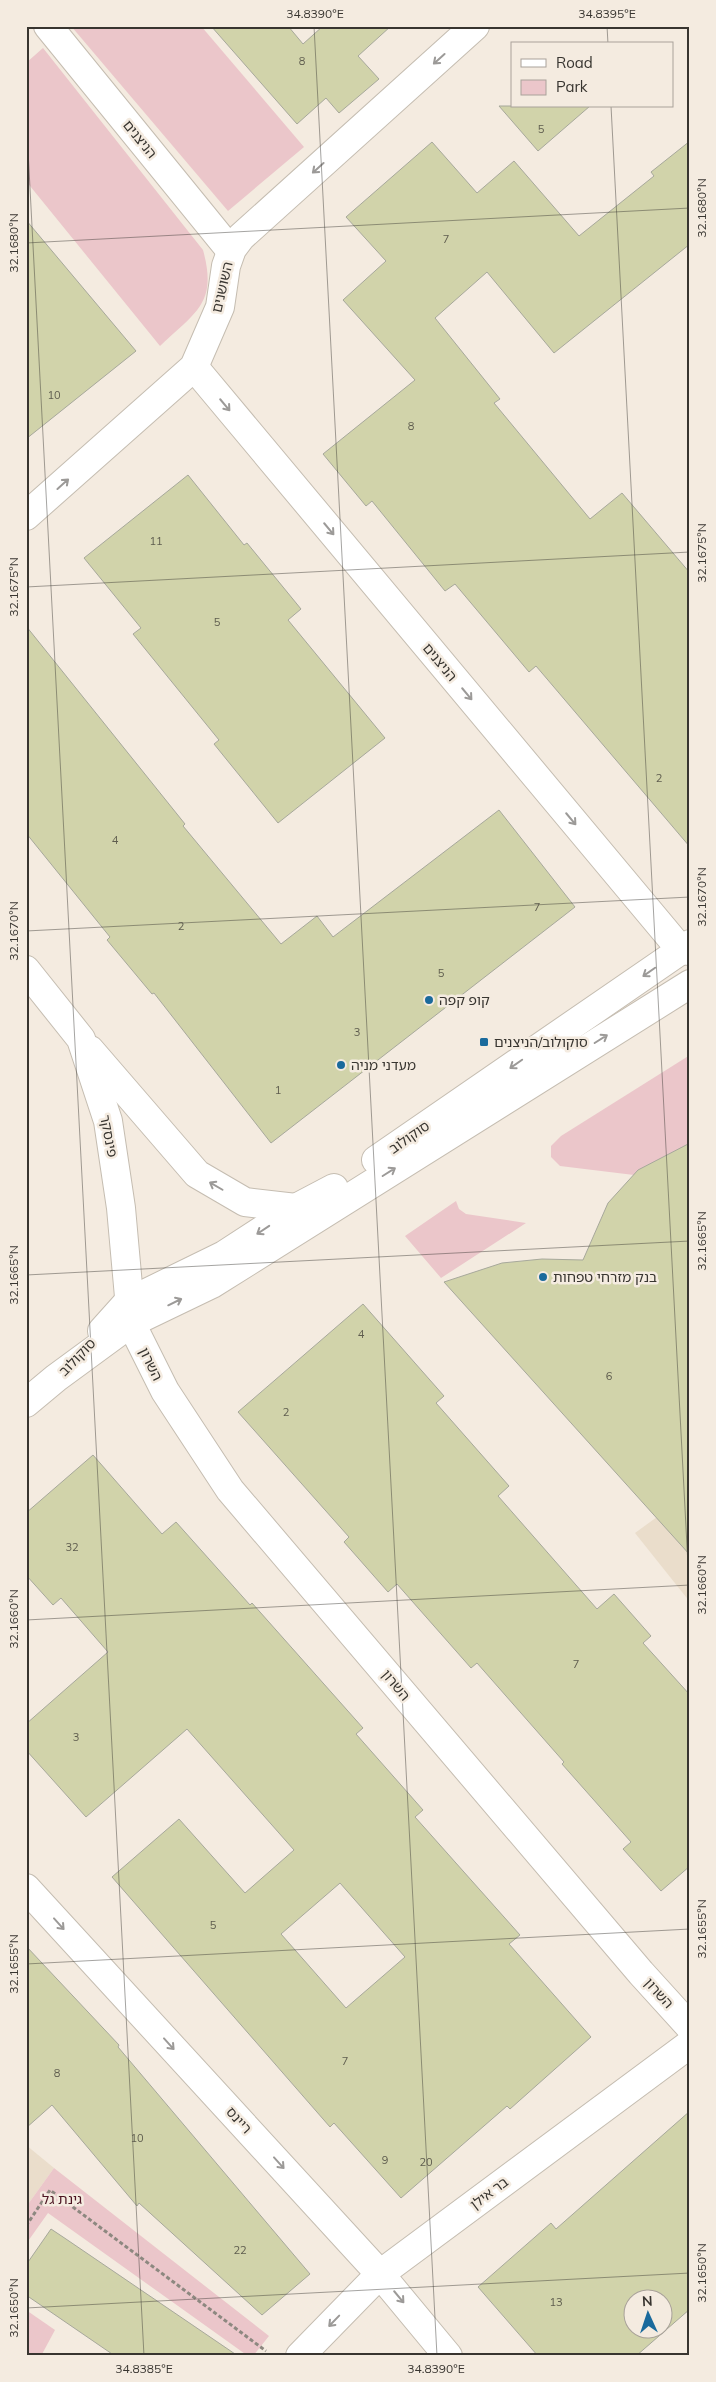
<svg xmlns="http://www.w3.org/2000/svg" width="716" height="2382" font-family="Mulish,'Noto Sans Hebrew',sans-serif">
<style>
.built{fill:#eaddcb}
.green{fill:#ebc6ca}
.building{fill:#d1d3aa;stroke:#a7a89b;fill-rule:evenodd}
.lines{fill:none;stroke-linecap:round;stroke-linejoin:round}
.street-casing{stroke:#c5bdb1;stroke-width:30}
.secondary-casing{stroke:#c5bdb1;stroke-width:30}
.path{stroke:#8d8880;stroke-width:3;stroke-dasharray:4 2.5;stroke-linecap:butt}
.street{stroke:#fff;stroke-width:28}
.secondary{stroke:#fff;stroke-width:28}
.oneway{stroke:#9c9a98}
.ticks{fill:none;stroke:#383530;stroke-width:1;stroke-opacity:0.45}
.poi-dot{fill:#1a6a9c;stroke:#f4ebe0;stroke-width:2}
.labels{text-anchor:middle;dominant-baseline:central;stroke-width:5;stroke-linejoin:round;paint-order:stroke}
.number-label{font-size:11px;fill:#5e5c4e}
.street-label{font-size:14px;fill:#383530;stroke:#f4ebe0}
.poi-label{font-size:14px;fill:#383530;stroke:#f4ebe0;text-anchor:start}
.park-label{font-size:14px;fill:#4c1421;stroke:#f4ebe0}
.neatline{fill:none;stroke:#383530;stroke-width:2}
.ticks-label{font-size:12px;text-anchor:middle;fill:#383530}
</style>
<rect width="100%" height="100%" fill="#f4ebe0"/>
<g class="built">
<polygon points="690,1493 690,1602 635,1533"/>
<polygon points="26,2145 54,2168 26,2207"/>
</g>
<g class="green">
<polygon points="71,26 201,26 304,147 228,211"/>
<path d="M43 48 203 250C218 304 195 312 160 346L26 181V63Z"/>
<polygon points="690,1055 690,1148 634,1175 560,1166 551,1157 551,1146 561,1136"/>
<polygon points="456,1201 459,1209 466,1214 526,1223 441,1278 405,1236"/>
<polygon points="54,2168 269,2336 253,2356 248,2356 48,2213 26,2244 26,2207"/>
<polygon points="26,2310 55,2330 41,2356 26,2356"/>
</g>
<g class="building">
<polygon points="211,26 288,26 303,44 323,26 391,26 358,56 379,79 339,113 326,98 297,124"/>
<polygon points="499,106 590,106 538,151"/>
<polygon points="690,141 690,244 554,353 487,272 435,318 500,399 494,403 590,519 622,493 690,573 690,847 536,666 529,672 455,584 445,591 372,501 366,506 323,454 415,380 343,300 386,261 346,217 432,142 477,193 514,161 579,236 654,176 651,172"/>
<polygon points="26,220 136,351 26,439"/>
<polygon points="188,475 244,545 247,543 301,609 288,620 385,738 278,823 214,744 219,740 133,634 141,628 84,558"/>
<polygon points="26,626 185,824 183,826 281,944 317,916 333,937 499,810 575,907 271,1143 154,993 152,994 107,940 110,937 26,833"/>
<polygon points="690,1143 690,1555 444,1282 502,1263 542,1259 583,1260 608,1203 638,1170"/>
<polygon points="363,1304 444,1396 436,1403 509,1486 498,1496 597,1609 614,1594 651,1636 643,1643 690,1695 690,1866 661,1891 623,1849 631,1842 562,1764 564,1762 477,1663 471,1668 397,1584 388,1592 344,1542 349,1537 238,1412"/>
<path d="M93 1455 162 1534 176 1522 250 1605 252 1603 363 1728 356 1734 423 1810 415 1817 520 1935 509 1944 591 2037 510 2109 507 2106 401 2198 334 2123 330 2127 112 1877 179 1819 245 1893 294 1850 187 1729 86 1817 26 1750V1724L108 1652 61 1598 53 1605 26 1575V1513ZM340 1883 405 1957 346 2008 281 1934Z"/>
<polygon points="26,1946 119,2045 118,2047 310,2274 262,2315 139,2203 137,2206 52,2105 26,2128"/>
<path d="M690 2111V2309L636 2356H538L478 2287 551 2223 556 2229ZM634 2300H664V2330H634Z"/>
<polygon points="51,2229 66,2239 238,2356 115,2356 26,2295 26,2265"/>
</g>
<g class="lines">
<g class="street-casing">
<g id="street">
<polyline points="48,26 231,251"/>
<polyline points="194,367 681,950 690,951"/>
<polyline points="26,516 194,367 220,307 226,266 232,249 241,237 475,26"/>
<polyline points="131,1323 165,1391 230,1490 641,1973 690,2027"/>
<polyline points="26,1888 380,2274 448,2356"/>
<polyline points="300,2356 380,2274 690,2044"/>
</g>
</g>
<g class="secondary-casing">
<g id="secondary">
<polyline points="26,970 81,1039 108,1121 121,1208 131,1319"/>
<polyline points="90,1050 197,1174 245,1202 296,1208"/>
<polyline points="376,1160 690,944"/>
<polyline points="102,1331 128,1302 224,1255 296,1208 334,1188"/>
<polyline points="26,1403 56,1378 131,1323 212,1284 690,984"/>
</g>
</g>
<polyline class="path" points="26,2226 50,2190 266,2351"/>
<use href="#street" class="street"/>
<use href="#secondary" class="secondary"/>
</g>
<defs><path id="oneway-shaft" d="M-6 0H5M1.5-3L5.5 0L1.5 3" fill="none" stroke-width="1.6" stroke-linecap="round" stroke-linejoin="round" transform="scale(1.25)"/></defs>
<g class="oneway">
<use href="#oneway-shaft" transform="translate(439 59) rotate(138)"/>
<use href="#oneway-shaft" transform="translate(318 168) rotate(138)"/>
<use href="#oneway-shaft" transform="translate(225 405) rotate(50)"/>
<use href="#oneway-shaft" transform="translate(63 484) rotate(-42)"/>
<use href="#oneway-shaft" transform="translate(329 529) rotate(50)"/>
<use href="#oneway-shaft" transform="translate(467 694) rotate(50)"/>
<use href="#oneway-shaft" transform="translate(571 819) rotate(50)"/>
<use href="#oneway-shaft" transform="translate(649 972) rotate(145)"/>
<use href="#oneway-shaft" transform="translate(601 1039) rotate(-32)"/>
<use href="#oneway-shaft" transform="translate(516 1064) rotate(145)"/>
<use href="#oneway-shaft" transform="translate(389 1172) rotate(-32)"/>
<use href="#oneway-shaft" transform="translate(216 1186) rotate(-150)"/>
<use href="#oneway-shaft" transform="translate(263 1230) rotate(146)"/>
<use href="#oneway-shaft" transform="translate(175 1302) rotate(-26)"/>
<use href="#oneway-shaft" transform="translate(59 1924) rotate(48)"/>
<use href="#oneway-shaft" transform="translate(169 2044) rotate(48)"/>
<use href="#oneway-shaft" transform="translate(279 2163) rotate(48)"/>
<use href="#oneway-shaft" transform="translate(399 2297) rotate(50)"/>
<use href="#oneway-shaft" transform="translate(334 2321) rotate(134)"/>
</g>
<path class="ticks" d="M314 26 437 2356M607 26 608 44M611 106 690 1603M26 112 144 2356M26 243 690 208M26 587 690 552M26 931 690 897M26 1275 690 1241M26 1620 690 1585M26 1964 690 1929M26 2308 690 2273"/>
<g class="poi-dot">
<circle cx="429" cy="1000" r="5"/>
<rect x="479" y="1037" width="10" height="10" rx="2.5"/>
<circle cx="341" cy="1065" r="5"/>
<circle cx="543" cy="1277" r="5"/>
</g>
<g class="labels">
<g class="number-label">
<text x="302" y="61">8</text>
<text x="541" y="129">5</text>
<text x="446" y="239">7</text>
<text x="54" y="395">10</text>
<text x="411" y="426">8</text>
<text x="156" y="541">11</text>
<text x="217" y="622">5</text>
<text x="659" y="778">2</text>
<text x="115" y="840">4</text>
<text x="537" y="907">7</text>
<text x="181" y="926">2</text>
<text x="441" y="973">5</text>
<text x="357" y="1032">3</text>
<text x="278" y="1090">1</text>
<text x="361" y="1334">4</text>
<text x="609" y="1376">6</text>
<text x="286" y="1412">2</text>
<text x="72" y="1547">32</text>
<text x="576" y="1664">7</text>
<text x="76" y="1737">3</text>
<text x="213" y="1925">5</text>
<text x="345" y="2061">7</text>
<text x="57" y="2073">8</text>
<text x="137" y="2138">10</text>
<text x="385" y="2160">9</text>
<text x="426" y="2162">20</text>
<text x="240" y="2250">22</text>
<text x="556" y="2302">13</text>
</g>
<g class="street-label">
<text transform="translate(140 139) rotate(51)">הניצנים</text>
<text transform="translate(222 287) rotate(-77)">השושנים</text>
<text transform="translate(440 662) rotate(50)">הניצנים</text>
<text transform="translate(109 1136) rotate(79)">פינסקר</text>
<text transform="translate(409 1137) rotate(-35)">סוקולוב</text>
<text transform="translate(77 1357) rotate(-46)">סוקולוב</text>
<text transform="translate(151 1364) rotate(64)">השרון</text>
<text transform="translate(396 1685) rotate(50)">השרון</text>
<text transform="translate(659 1993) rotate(48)">השרון</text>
<text transform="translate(239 2120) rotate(48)">ריינס</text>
<text transform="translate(489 2193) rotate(-37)">בר אילן</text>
</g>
<g class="poi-label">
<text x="439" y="1000">קופ קפה</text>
<text x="494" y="1042">סוקולוב/הניצנים</text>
<text x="351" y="1065">מעדני מניה</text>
<text x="553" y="1277">בנק מזרחי טפחות</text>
</g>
<g class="park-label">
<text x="62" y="2199">גינת גל</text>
</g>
</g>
<rect width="716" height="2382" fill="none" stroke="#f4ebe0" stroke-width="55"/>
<rect x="511" y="42" width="162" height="65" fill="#f4ebe0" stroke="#a9a29a"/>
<rect x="521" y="59" width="25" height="8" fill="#ffffff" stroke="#a9a29a"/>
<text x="556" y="68" font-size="15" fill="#383530">Road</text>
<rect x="521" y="80" width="25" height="15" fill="#ebc6ca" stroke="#a9a29a"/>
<text x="556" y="92" font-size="15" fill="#383530">Park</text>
<g transform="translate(648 2314) rotate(357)"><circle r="24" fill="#f4ebe0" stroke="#a9a29a"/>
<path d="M0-4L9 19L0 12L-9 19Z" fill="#1a6a9c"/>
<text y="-8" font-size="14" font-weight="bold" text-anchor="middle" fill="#383530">N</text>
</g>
<rect x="28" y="28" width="660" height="2326" class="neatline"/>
<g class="ticks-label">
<text x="315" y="18">34.8390°E</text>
<text x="607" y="18">34.8395°E</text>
<text transform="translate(702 208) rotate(-90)" y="4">32.1680°N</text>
<text transform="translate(14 243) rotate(-90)" y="4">32.1680°N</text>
<text transform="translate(702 553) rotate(-90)" y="4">32.1675°N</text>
<text transform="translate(14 587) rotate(-90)" y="4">32.1675°N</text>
<text transform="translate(702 897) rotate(-90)" y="4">32.1670°N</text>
<text transform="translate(14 931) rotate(-90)" y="4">32.1670°N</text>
<text transform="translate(702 1241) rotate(-90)" y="4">32.1665°N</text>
<text transform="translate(14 1275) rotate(-90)" y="4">32.1665°N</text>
<text transform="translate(702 1585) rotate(-90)" y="4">32.1660°N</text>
<text transform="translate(14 1619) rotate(-90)" y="4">32.1660°N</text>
<text transform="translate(702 1929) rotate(-90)" y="4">32.1655°N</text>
<text transform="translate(14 1964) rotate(-90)" y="4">32.1655°N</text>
<text transform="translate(702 2273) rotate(-90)" y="4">32.1650°N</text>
<text transform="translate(14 2308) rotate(-90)" y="4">32.1650°N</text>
<text x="144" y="2373">34.8385°E</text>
<text x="436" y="2373">34.8390°E</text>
</g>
</svg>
